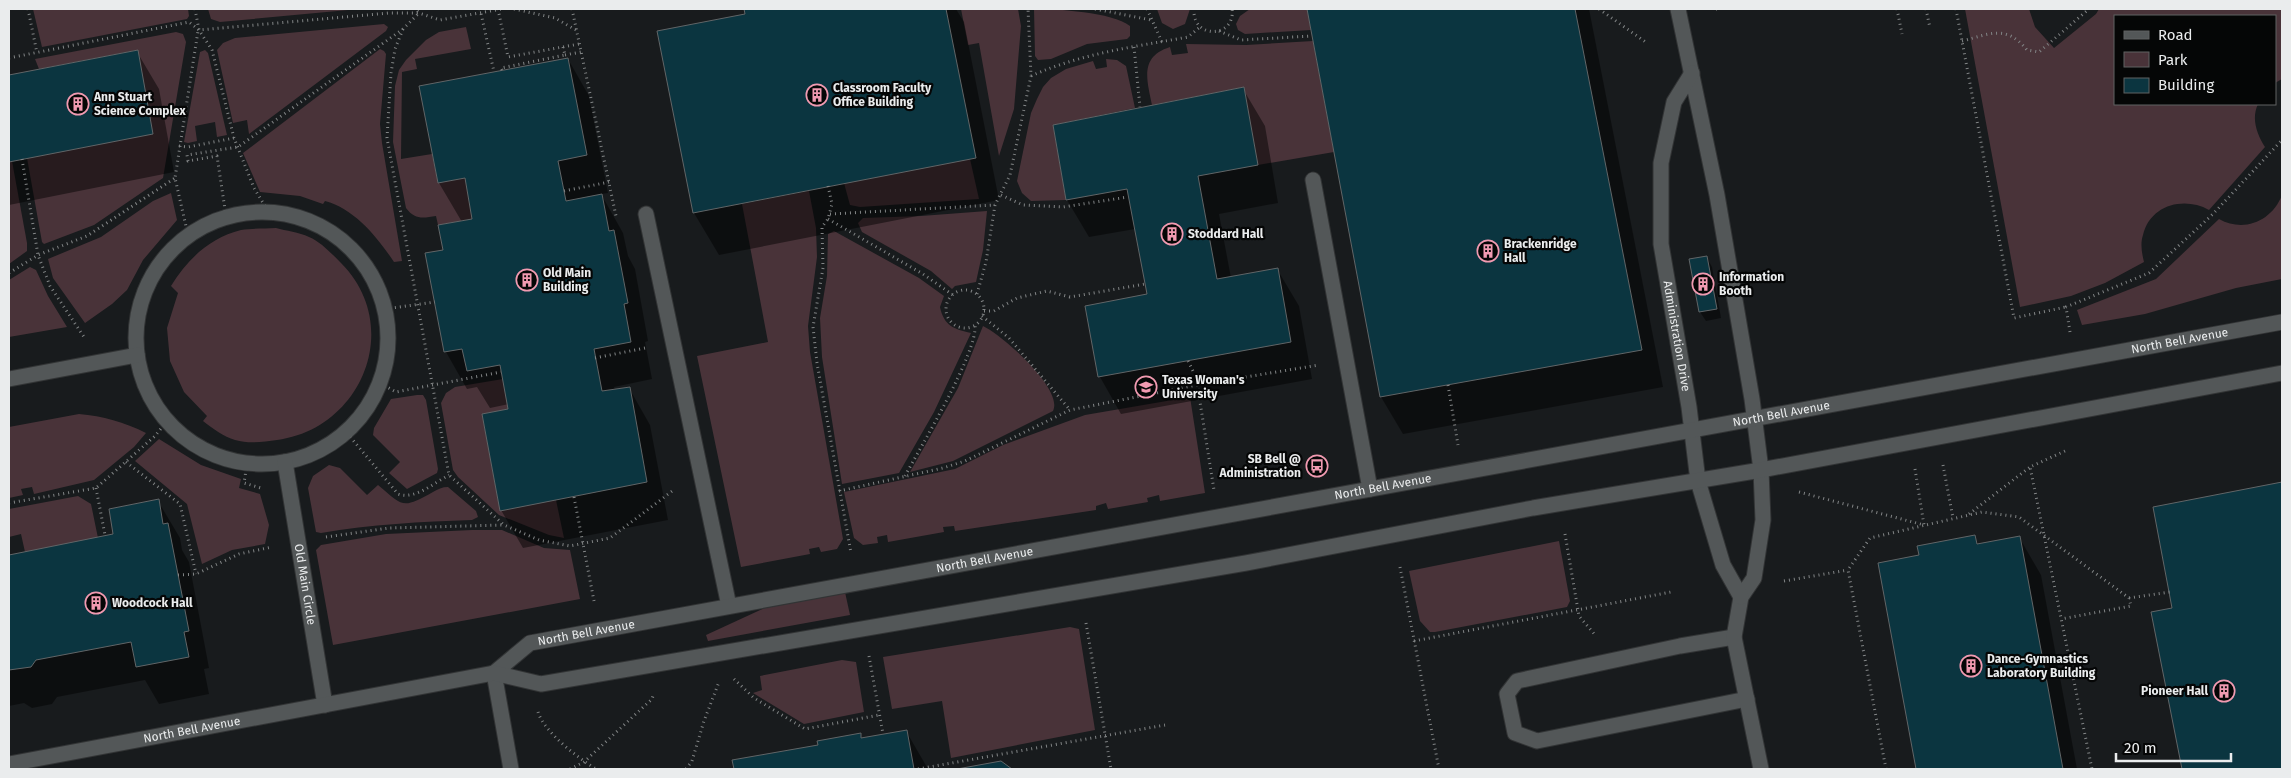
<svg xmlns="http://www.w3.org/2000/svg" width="2291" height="778" font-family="'Fira Sans',sans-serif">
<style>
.green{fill:#493339}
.shadow{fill:#0007}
.building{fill:#0b3540;stroke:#616567}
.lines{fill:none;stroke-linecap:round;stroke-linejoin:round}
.lane-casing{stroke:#323435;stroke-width:17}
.street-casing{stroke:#323435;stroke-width:17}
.secondary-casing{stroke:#323435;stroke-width:17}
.path{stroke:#828586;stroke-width:3;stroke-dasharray:1 4;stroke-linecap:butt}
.lane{stroke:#535758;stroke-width:15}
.street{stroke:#535758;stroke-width:15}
.secondary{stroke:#535758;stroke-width:15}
.labels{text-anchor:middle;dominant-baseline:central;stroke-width:4.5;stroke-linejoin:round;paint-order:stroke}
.poi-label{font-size:12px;font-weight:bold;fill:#eaeced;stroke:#050606;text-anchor:start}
.street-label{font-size:12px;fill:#eaeced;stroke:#050606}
</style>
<rect width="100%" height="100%" fill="#181b1d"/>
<g class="green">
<polygon points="33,9 188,9 189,16 187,19 42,47"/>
<polygon points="208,9 359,9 220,22 211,19"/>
<polygon points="961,9 1018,9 1021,26 1014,109 999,156 979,43 968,45"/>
<path d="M1034 9C1057 9 1112 12 1130 26V36L1127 39 1087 44 1051 59 1038 60 1035 56Z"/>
<polygon points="1157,9 1190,9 1185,24 1173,29 1162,23"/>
<polygon points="1250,9 1307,9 1311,30 1245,34 1238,30 1236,24 1240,16"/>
<path d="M1965 9H2029L2035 27 2054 48 2096 14 2099 9H2282V79L2275 83V16H2115V104H2258C2251 119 2257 134 2265 147L2209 210C2184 196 2150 205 2143 235 2140 244 2142 254 2144 262L2105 283 2071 296 2020 307Z"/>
<polygon points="384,24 388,27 386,31 249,134 247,120 233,123 217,50 223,43 235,38"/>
<path d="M466 27 471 49 415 59 417 69 402 72 401 159 432 154 438 183 465 178 472 219 438 225 436 216C423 218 415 220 406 208L393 142 395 86 399 70 406 60 426 40 439 32Z"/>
<polygon points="176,32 183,34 186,42 163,178 94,225 44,244 42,242 27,158 153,134 137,50 39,69 35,59"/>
<path d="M1313 41 1334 152 1258 165 1244 87 1152 105C1147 80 1139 57 1170 47L1172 55 1188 53 1186 44 1246 45Z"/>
<path d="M380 49 384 51 386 54 380 124 382 143 402 261 394 262C378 238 355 209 325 201L323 204 300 196 260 192 243 153Z"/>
<polygon points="205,50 208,53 227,135 217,137 215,122 195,126 197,141 188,143 184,142 200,52"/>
<polygon points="1106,59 1117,60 1126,66 1135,108 1053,125 1066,200 1031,201 1022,193 1017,181 1031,113 1037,99 1043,87 1051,78 1066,69 1093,61 1096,69 1107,67"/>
<polygon points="970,159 979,199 860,207 850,205 844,183"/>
<polygon points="12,161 27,243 27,251 9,264 9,162"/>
<polygon points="809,191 816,228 817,257 808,326 810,352 843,539 837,549 821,552 819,547 809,549 810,554 741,567 697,356 768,342 742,204"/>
<polygon points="171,193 177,220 143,260 127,290 112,304 85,323 53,278 48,259 101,237 153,201"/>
<path d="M2282 195V279L2236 288 2145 314 2082 325 2077 310 2156 279 2219 219C2244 233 2272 221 2282 195Z"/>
<polygon points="987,211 983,250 976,282 955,286 952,289 931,271 862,232 858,223 863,218 921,216"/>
<path d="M276 228C286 231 299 232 309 237 321 242 332 254 341 263 404 326 362 429 277 440 263 442 249 444 235 440 224 437 212 428 203 421L207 416 184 392 170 361 167 328 178 293 171 286C187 260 209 238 241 230 252 228 265 229 276 228Z"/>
<path d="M834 231 919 278 944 296 940 307C944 326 954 329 971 333L934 412 899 473 842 484 822 357 820 318 827 276 828 234Z"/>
<polygon points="30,267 36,270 48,296 67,327 9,337 9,280"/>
<path d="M983 326C1002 335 1064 389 1053 411L953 461 910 472 958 388Z"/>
<polygon points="503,379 508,409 482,414 500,510 556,500 564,538 549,535 499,515 458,477 453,470 441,403 446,393 455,387"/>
<polygon points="417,395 423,395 426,400 438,469 437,473 407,489 389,473 400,462 373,435 374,428 391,399"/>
<polygon points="1190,397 1205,493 1160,501 1159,495 1147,498 1148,502 1108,509 1106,503 1096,506 1096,510 955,531 954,526 943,527 944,532 888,542 887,535 877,537 878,543 863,545 854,538 844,492 955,469 1003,445 1085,415"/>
<path d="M79 414C103 416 124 422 146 433L134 447 94 480 34 494 32 487 21 489 23 495 9 498V427Z"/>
<polygon points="159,439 201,465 241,479 239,488 260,494 269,525 265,544 232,550 202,564 187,504 135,461"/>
<path d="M329 465 340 468 367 495 378 485C404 507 402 509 433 492 438 489 442 487 448 487L476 511 478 517 472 520C421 522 371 524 321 533L316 532 308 488 313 476Z"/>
<polygon points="78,496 91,504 98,538 25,552 21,534 9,537 9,509"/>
<polygon points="472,530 502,530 544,548 570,550 580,599 333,645 316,550 321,545 386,534"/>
<polygon points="1559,541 1570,601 1567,607 1435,632 1430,632 1420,621 1409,571"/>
<polygon points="845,592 850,615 708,641 706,635 771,605"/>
<polygon points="1070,627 1079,629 1095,730 951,758 942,701 892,709 883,657"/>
<polygon points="842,660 856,662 864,712 804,724 753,693 762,690 760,676"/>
</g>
<g class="shadow">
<polygon points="746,9 956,9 964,22 999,200 719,255 694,213 659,32 747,15"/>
<polygon points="1308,9 1589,9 1663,387 1403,434 1381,397"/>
<polygon points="137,52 159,89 174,172 9,205 9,76"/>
<polygon points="568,59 589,96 608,193 601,194 623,233 628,256 635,269 648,341 645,342 652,379 614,387 615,390 629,388 650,425 668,520 523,548 501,510 509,404 490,408 477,387 467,389 446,352 427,254 445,251 462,222 439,183"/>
<polygon points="1243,89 1265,126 1278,203 1219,214 1231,278 1277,269 1299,306 1312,379 1121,414 1100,377 1087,307 1148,295 1135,229 1089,237 1067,200 1054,126"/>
<polygon points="1707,258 1712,267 1721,318 1706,321 1700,312 1690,260"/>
<polygon points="2282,484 2282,769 2184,769 2152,613 2174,609 2155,508"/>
<polygon points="158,501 180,538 182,550 189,562 209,668 204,669 209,694 159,704 145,680 57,697 52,704 32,708 24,703 9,706 9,556 115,535"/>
<polygon points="1974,537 1979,545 2019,537 2041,575 2077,769 1917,769 1879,564 1921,556"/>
<polygon points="906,731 928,769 735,769 733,761 819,746 860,735 862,739"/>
</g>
<g class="building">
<polygon points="744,9 946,9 976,158 693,213 657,31 745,14"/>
<polygon points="1307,9 1575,9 1642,350 1380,397"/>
<polygon points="138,50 153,134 9,162 9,75"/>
<polygon points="568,58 587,155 558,161 566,201 602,194 609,231 614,230 628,303 624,304 631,342 594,349 602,391 630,387 647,482 500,511 482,414 508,409 500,365 467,371 462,349 444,352 425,253 443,250 438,225 472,219 465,178 438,183 419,86"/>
<polygon points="1244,87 1258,165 1198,176 1217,279 1278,268 1291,342 1098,377 1085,306 1147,294 1127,189 1066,200 1053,125"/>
<polygon points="1707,256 1717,309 1699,312 1689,259"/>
<polygon points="2282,482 2282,769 2182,769 2151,612 2172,608 2153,507"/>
<polygon points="159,499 163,524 168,523 189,631 184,632 189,657 136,667 131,642 36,660 31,667 9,670 9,555 113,534 109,509"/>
<polygon points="1975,535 1977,544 2020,536 2063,769 1916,769 1878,563 1919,555 1917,546"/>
<polygon points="907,730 914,769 734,769 732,760 818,745 817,741 861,733 861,738"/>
<polygon points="1001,761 1012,769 957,769"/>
</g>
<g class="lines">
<g class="lane-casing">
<g id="lane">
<polyline points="1313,180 1370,489"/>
<polyline points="646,214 729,606"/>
<polyline points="1734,637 1680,646 1517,681 1507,694 1515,733 1537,741 1747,699"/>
</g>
</g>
<g class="street-casing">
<g id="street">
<polyline points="1678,9 1717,195 1752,399 1761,470 1763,520 1754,578 1741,597 1734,637 1761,769"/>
<path id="s1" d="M1692 73 1674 102 1661 163V244L1689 407 1698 481 1723 565 1741 597"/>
<circle cx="262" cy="338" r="126"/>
<polyline points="9,379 137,355"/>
<path id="s2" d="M285 462 325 705"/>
<polyline points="494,673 511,769"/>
</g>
</g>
<g class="secondary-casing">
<g id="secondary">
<path id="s3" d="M494 673 530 643 2282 322"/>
<path id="s4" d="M9 764 494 673 541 684 1246 563 1533 508 1761 470 2282 373"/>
</g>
</g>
<g class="path">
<polyline points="28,9 37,53"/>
<polyline points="195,9 199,30 212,50 234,138 254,188 268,211"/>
<polyline points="480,9 494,72"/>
<polyline points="498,9 508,57 579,44"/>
<polyline points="514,9 555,18 576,30"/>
<polyline points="572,9 616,216"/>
<polyline points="1095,9 1151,20"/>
<polyline points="1147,9 1162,42"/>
<path d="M1194 9C1192 40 1236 38 1232 9"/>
<polyline points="1599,9 1647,43"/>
<polyline points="1716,9 1717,9"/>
<polyline points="1897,9 1902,34"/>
<polyline points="1926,9 1930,28"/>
<polyline points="1956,9 2014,318 2066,307"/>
<polyline points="403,29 395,49 391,73 387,138 449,475 504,525 539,540 570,546 610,538 675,489"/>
<polyline points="1219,31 1241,40 1312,36"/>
<path d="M1962 41C1990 34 2006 24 2027 50L2039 52 2089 9"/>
<polyline points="1134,47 1140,107"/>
<polyline points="565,55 581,52"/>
<polyline points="9,58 189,22 199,30 389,13 419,13 440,20 502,9"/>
<polyline points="502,70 501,68 565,55 563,47"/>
<path d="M1031 76C1083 53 1133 47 1188 37L1200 27"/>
<polyline points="179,146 188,147 234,138"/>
<polyline points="22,159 38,255 50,286 84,337"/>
<polyline points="828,186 832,204 828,219 822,227 823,268 813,327 817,363 851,553"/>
<polyline points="564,191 609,182"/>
<polyline points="1001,195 1023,205 1063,207 1128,197"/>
<polyline points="830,214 995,205"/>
<polyline points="226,216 217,156 188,161 187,155 238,147 403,29 419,13 416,9"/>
<polyline points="828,219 923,274 953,295"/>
<polyline points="188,235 175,178 198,31"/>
<polyline points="9,273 38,255 87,236 175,178"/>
<circle cx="965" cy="309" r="19"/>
<polyline points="977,294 986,262 995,205 1010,175 1031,76 1028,9"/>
<polyline points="385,309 435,302"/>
<polyline points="984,311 994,311 1017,298 1047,291 1070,297 1145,284"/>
<polyline points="982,316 1009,338 1070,410"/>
<polyline points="2070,332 2066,307 2149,273 2213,214 2282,140"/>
<polyline points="595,358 645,348"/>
<polyline points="1188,361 1196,377 1214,490"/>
<polyline points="380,383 396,392 501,372"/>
<polyline points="1448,385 1458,445"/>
<path d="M347 433 398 494C415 500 434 483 449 475"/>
<polyline points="2065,451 2030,467 2092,769"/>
<polyline points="126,462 180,504 196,574"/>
<polyline points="247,464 244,483 261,488"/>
<polyline points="1943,465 1953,518"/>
<path d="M905 476C920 448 978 352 975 325"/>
<polyline points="96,488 105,535"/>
<polyline points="839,491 943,468 965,461 1070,410 1197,385 1319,365"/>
<polyline points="1799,492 1924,525 1915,469"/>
<polyline points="574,497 594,601"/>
<polyline points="9,503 96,488 155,436 167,421"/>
<polyline points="1969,514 2030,467"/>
<polyline points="1565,534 1579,616 1596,636"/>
<polyline points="326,537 389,528 504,525"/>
<polyline points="1400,567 1439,769"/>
<polyline points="178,575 196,574 239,554 272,547"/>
<polyline points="1784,581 1848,570"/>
<polyline points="2129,598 2170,592"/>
<polyline points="1086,623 1111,769"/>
<polyline points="1414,641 1671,592"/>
<polyline points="869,656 883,734"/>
<polyline points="734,679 754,698 805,729 879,715"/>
<path d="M538 712C544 732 578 758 596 769"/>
<polyline points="570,769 584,762 652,699 654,693"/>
<polyline points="686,769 692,761 704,721 719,682"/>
<polyline points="918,769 1165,725"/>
<polyline points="1886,769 1848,570 1870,538 1982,512 2019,517 2129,598 2131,606 2061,619"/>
</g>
<use href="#lane" class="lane"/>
<use href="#street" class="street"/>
<use href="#secondary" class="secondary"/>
</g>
<defs>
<g id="building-ring" transform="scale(1.125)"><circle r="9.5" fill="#050606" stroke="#f19ab1" stroke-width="1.5"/><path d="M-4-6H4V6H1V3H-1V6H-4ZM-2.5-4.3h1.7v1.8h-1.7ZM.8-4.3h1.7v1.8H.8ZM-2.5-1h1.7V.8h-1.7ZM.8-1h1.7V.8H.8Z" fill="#f19ab1"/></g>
<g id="university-ring" transform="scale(1.125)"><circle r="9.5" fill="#050606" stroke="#f19ab1" stroke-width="1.5"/><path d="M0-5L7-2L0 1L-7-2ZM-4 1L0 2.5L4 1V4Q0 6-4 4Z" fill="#f19ab1"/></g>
<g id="bus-ring" transform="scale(1.125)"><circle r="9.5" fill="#050606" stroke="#f19ab1" stroke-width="1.5"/><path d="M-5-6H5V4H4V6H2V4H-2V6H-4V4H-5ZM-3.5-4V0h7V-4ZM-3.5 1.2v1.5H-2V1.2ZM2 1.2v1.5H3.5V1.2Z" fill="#f19ab1"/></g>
</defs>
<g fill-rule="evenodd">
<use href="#building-ring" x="817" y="95"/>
<use href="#building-ring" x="78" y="104"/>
<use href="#building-ring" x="1172" y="234"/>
<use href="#building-ring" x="1488" y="251"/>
<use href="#building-ring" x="527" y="280"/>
<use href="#building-ring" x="1703" y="284"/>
<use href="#university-ring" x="1146" y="387"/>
<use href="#bus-ring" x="1317" y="466"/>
<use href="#building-ring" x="96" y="603"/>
<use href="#building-ring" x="1971" y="666"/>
<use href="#building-ring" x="2224" y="691"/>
</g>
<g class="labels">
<g class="poi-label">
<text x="833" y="88">Classroom Faculty<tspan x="833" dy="14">Office Building</tspan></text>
<text x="94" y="97">Ann Stuart<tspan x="94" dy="14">Science Complex</tspan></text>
<text x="1188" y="234">Stoddard Hall</text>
<text x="1504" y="244">Brackenridge<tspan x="1504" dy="14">Hall</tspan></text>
<text x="543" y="273">Old Main<tspan x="543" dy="14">Building</tspan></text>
<text x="1719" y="277">Information<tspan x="1719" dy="14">Booth</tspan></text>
<text x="1162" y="380">Texas Woman's<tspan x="1162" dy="14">University</tspan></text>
<text x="1301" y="459" text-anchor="end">SB Bell @<tspan x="1301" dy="14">Administration</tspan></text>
<text x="112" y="603">Woodcock Hall</text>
<text x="1987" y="659">Dance-Gymnastics<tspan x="1987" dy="14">Laboratory Building</tspan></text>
<text x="2208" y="691" text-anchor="end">Pioneer Hall</text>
</g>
<g class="street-label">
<text stroke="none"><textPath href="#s1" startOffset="271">Administration Drive</textPath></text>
<text stroke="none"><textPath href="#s3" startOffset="1724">North Bell Avenue</textPath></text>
<text stroke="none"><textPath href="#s3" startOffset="1319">North Bell Avenue</textPath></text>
<text stroke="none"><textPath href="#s3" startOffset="914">North Bell Avenue</textPath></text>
<text stroke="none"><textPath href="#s3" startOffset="509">North Bell Avenue</textPath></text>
<text stroke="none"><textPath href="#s2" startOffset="124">Old Main Circle</textPath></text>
<text stroke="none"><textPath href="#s3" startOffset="104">North Bell Avenue</textPath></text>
<text stroke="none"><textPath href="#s4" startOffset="186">North Bell Avenue</textPath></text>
</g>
</g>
<rect width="2291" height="778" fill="none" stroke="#eaeced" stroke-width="20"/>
<rect x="2114" y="15" width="162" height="90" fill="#050606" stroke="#616262"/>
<rect x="2124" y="31" width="25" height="8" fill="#535758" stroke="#616262"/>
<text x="2158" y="40" font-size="15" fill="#eaeced">Road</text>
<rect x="2124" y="52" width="25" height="15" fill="#493339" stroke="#616262"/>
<text x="2158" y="65" font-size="15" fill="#eaeced">Park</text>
<rect x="2124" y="78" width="25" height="15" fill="#0b3540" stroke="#616262"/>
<text x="2158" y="90" font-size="15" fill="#eaeced">Building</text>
<path d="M2116 753v8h115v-8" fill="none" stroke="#eaeced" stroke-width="2.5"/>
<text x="2124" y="753" font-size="15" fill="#eaeced" stroke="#050606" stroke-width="4" paint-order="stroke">20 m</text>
</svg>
